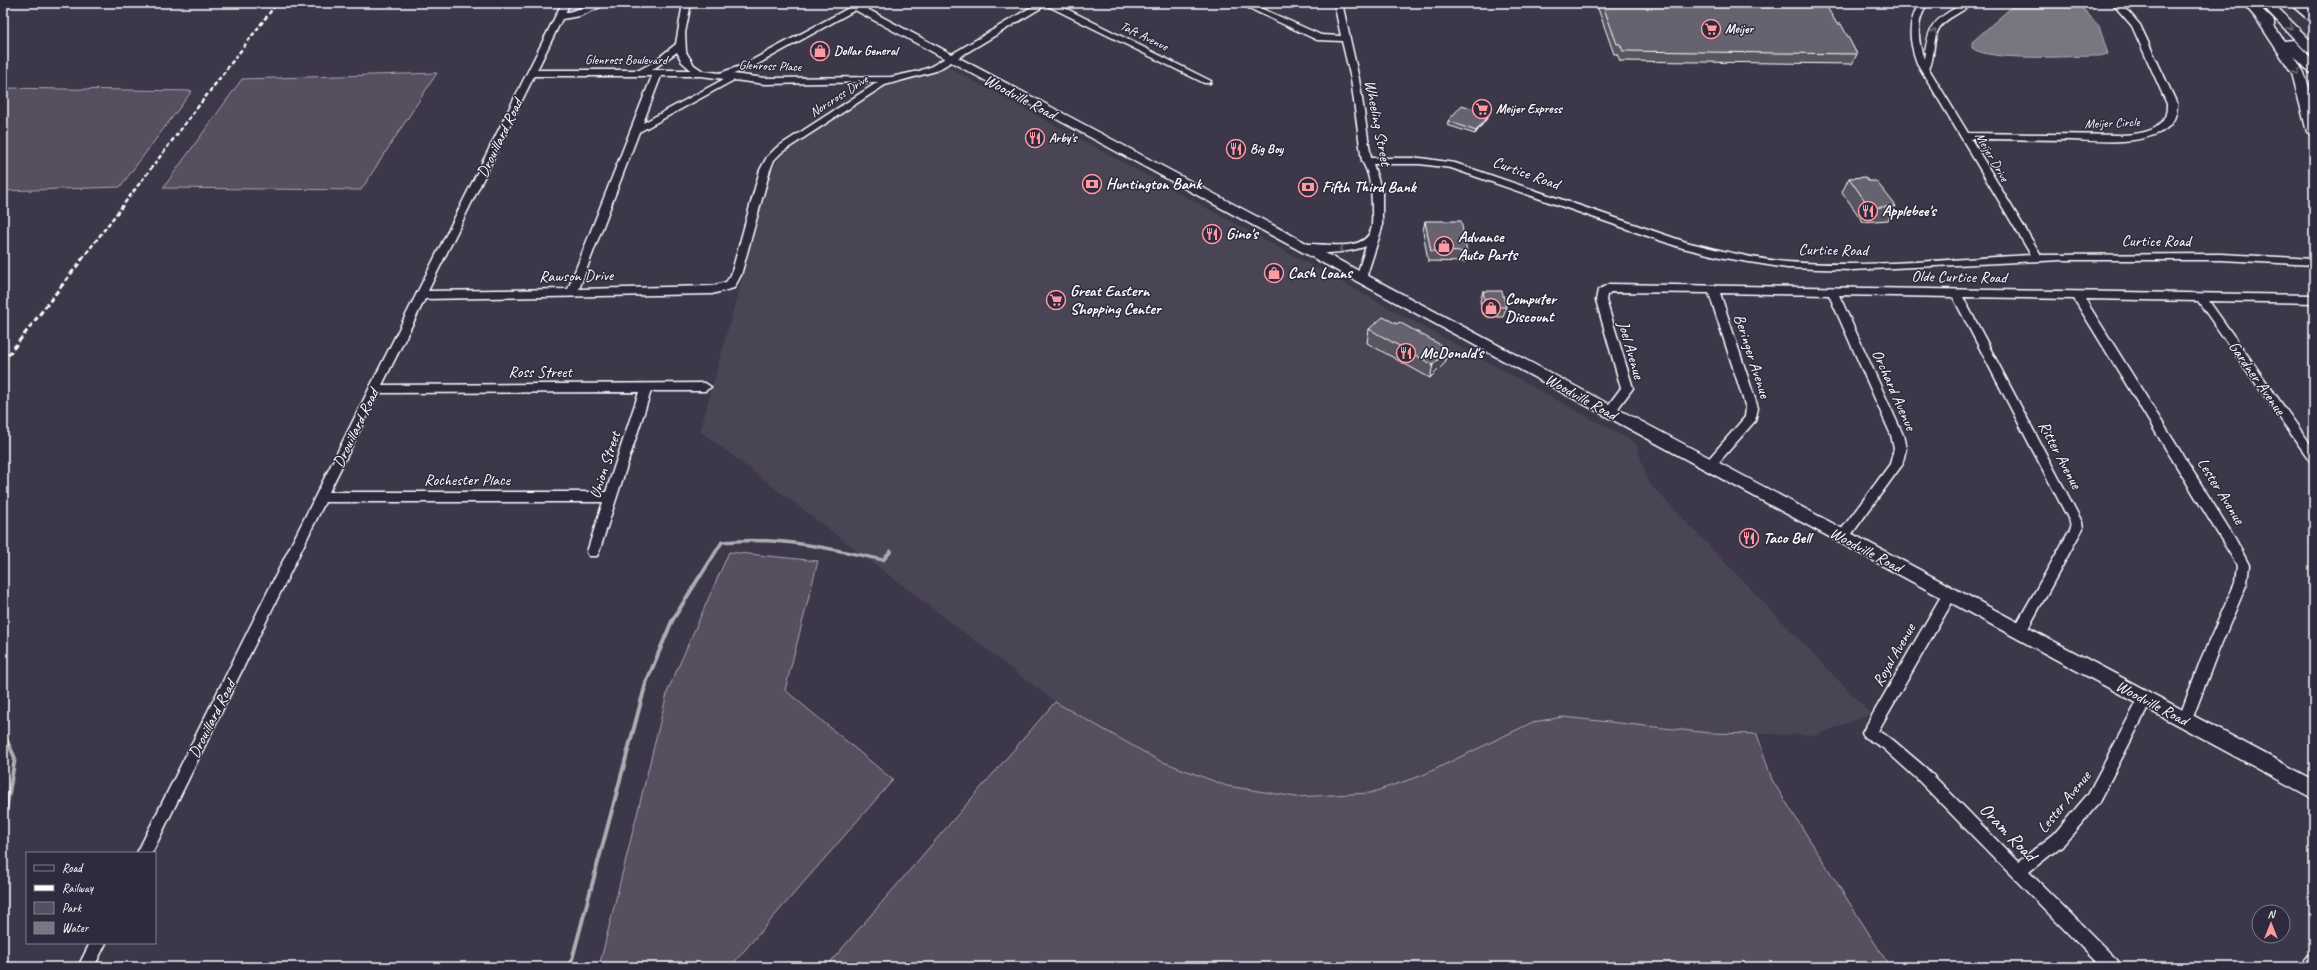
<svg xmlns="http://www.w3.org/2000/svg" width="2317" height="970" font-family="Caveat,sans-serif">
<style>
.built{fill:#494455}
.green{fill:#555060;stroke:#aaa8b0}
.water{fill:#797682;stroke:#afadb4}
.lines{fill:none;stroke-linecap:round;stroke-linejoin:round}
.stream-far1{stroke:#afadb4;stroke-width:3.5}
.stream{stroke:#afadb4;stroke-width:4}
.minor-casing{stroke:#fff;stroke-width:3}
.major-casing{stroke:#fff;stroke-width:3}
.highway-casing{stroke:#fff;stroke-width:3}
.minor{fill:#2f2a3d;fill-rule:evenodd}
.major{fill:#2f2a3d;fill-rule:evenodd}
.highway{fill:#2f2a3d;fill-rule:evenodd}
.rail-far1{stroke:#fff;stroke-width:2.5;stroke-dasharray:4.5 2.5;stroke-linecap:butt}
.rail{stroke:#fff;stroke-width:3;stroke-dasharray:5.5 3;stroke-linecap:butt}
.wall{fill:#585460;stroke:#fff}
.shaded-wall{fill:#47454e;stroke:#fff}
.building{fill:#666270;stroke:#fff}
.oneway{stroke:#6d6a77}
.labels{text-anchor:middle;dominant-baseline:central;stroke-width:3;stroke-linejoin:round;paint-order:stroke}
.far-poi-label{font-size:13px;font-weight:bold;fill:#fff;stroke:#2f2a3d;text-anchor:start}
.far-street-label{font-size:13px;fill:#fff;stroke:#2f2a3d}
.street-label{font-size:16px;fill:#fff;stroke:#2f2a3d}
.poi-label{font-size:16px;font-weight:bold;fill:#fff;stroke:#2f2a3d;text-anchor:start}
.near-street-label{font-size:19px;fill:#fff;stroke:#2f2a3d}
</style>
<rect width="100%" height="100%" fill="#3c3749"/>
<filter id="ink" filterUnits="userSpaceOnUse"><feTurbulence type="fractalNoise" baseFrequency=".025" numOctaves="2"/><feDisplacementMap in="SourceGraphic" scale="8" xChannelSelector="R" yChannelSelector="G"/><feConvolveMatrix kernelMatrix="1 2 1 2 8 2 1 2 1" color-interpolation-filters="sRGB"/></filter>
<g filter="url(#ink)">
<polygon class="built" points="945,65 1636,443 1648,482 1871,714 1817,735 1710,733 1423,775 1370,793 1296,797 1227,786 1158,760 1055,702 700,431 772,168 787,150 890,83"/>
<g class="green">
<polygon points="437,73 361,190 163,188 242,79"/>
<polygon points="3,88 192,91 120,187 3,191"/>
<polygon points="729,552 818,561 785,690 893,780 730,967 599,967 668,690"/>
<polygon points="1055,702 1158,760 1227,786 1296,797 1370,793 1423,775 1533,722 1563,717 1710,733 1757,734 1772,780 1890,967 826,967"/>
</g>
<path class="water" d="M2078 3 2099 26 2108 54 2099 56C2073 56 1989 62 1972 48V42L2015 4Z"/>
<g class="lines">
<path class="stream-far1" d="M700 577 722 542C777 536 829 548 883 560L891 551"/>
<g class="stream">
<polyline points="3,732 15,758 3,828"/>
<polyline points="570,967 646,683 672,621 700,576"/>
</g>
<g class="minor-casing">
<g id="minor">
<path d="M562 3H570L565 13 598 3H609L580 16 562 19 537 70H639L652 63 676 44 683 3H691L685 33 686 52 694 65 703 71 720 73 743 65 858 3H868L749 69 733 74 765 78 891 77 919 71 930 67 1038 3H1055L1211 81 1210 83H1204L1046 5 936 71 885 85 782 152 774 160 770 170 741 275 734 288 712 294 425 299 382 385 705 383 711 387 705 391H651L599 552 597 556H589L587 552 603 502H325L152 853H137ZM677 52 682 62 691 70H652ZM534 76H652L568 289 428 291ZM661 76H701L724 79 643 123ZM734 80 765 84 878 82 776 148 767 157 760 170 731 275 726 282 712 286 579 289 639 132ZM639 392 606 492H329L378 393Z"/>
<path d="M1238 3H1249L1321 35 1341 36 1334 3H1342L1359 79 1371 158H1420L1455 163 1686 242C1719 250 1753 259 1787 262 1866 268 1952 259 2031 255L1917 63C1909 41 1907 23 1920 3H1928C1916 21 1917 39 1924 59 1928 34 1928 24 1952 10 1960 6 1963 3 1972 3 1963 13 1948 16 1940 27 1931 40 1936 56 1929 69L1968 133 2121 135C2143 134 2168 131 2167 104L2132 26 2112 3H2121L2140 25 2177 104C2177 117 2172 127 2159 133 2133 145 2100 141 2072 140 2038 140 2005 139 1971 139L2041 255 2221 254 2314 259V265L2221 260H2061L1852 270 1787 268 1724 258 1679 247 1451 168 1420 164H1373L1382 192V228L1366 278 1361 282 1356 278 1366 246C1354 252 1306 258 1298 247 1305 237 1362 258 1371 230 1373 224 1372 215 1372 209 1372 192 1371 176 1362 161L1351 79 1342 41 1317 40Z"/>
<polygon points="1609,284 2314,295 2314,303 2209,301 2314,449 2314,463 2310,461 2198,301 2085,299 2236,540 2249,565 2247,583 2215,659 2190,725 2185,727 2180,725 2178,721 2201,659 2235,583 2237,565 2074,299 1963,297 2082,522 2083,528 2024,636 2019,638 2014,636 2012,632 2067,535 2071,528 2070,522 1953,297 1839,295 1903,435 1906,449 1902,465 1846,542 1838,542 1836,538 1838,534 1890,464 1894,449 1891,435 1829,295 1720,293 1758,408 1755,421 1713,469 1709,471 1703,466 1705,463 1745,417 1746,408 1709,293 1611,292 1607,295 1606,300 1633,388 1613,415 1609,416 1603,412 1621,388 1596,300 1598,290"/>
<polygon points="1949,590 1954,591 1955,595 1954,599 1878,731 1893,740 1926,768 2018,862 2054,834 2088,794 2140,696 2145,694 2150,696 2152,700 2098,804 2064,844 2029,872 2118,961 2120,967 2101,967 1916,778 1883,748 1864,737 1862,733 1944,591"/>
<polygon points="90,943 106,943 94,967 78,967"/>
<polygon points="2314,954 2314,967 2303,967 2308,956"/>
</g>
</g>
<g class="major-casing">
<polygon id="major" points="842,3 856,3 2314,780 2314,799"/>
</g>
<g class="highway-casing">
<g id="highway">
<path d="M2243 3H2256L2274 21V26L2284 41 2294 40 2314 61V73L2309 72 2294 56C2312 83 2314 105 2314 136L2307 132 2292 73 2255 17Z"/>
<polygon points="2260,3 2273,3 2314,44 2314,52 2307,52"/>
<polygon points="2289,3 2303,3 2314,12 2314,22 2310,21"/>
</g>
</g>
<use href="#minor" class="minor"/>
<use href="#major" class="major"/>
<use href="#highway" class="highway"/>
<polyline class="rail-far1" points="82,259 277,3"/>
<polyline class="rail" points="3,362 83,258"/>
</g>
<g class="wall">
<polygon points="1596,3 1810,3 1837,24 1857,54 1852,64 1620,61 1617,54 1614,54"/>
<polygon points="1489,114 1488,117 1475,134 1447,125 1448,121"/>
<polygon points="1849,178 1868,181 1896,206 1888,220 1863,222 1842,192"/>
<polygon points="1425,221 1467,252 1465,262 1428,261 1423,231"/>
<polygon points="1483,291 1506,307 1503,317 1488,317 1483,314 1480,301"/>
<polygon points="1397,324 1448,349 1445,363 1430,378 1367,343 1369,329"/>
</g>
<g class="shaded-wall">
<polygon points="1489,114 1488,117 1475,134 1476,131"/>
<polygon points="1448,349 1445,363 1430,378 1433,365"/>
</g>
<g class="building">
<polygon points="1602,3 1810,3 1811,4 1825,4 1837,24 1841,24 1857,54 1623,51 1620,44 1617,44"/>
<polygon points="1462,105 1489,114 1476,131 1448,121"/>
<polygon points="1865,177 1868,181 1876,181 1896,206 1870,208 1849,178"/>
<polygon points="1425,221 1461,221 1467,252 1431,251"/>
<polygon points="1483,291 1502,291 1506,307 1491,307 1485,304"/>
<polygon points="1383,317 1397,324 1399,322 1448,349 1433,365 1369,329"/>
</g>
<defs><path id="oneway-chevron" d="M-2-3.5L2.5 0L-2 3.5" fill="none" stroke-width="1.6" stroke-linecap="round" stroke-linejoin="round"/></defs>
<g class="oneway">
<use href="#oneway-chevron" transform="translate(2290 27) rotate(45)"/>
<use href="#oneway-chevron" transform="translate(1934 32) rotate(-65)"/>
<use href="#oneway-chevron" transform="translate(2297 72) rotate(65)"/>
<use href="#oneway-chevron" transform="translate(1342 249) rotate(174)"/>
</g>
</g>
<defs>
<g id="supermarket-ring" transform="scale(1)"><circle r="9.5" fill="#2f2a3d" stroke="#ff9aa2" stroke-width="1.5"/><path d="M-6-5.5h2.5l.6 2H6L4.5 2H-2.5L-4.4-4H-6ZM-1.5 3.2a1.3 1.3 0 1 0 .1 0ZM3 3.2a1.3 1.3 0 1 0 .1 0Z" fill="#ff9aa2"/></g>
<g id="shop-ring" transform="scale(1)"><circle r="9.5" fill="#2f2a3d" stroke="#ff9aa2" stroke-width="1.5"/><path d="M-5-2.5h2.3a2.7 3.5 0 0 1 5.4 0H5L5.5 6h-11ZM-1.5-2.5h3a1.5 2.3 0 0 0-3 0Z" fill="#ff9aa2"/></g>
<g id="restaurant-ring" transform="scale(1)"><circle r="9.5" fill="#2f2a3d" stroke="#ff9aa2" stroke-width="1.5"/><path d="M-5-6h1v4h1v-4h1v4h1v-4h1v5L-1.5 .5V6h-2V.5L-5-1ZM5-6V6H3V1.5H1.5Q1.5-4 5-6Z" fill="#ff9aa2"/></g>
<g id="bank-ring" transform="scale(1)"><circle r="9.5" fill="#2f2a3d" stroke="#ff9aa2" stroke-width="1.5"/><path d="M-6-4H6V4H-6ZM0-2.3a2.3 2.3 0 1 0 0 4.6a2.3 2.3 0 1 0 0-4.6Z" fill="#ff9aa2"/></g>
</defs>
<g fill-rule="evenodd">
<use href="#supermarket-ring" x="1711" y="29"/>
<use href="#shop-ring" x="820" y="51"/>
<use href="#supermarket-ring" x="1482" y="109"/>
<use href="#restaurant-ring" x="1035" y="138"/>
<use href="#restaurant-ring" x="1236" y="149"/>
<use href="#bank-ring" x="1092" y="184"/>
<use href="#bank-ring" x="1308" y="187"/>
<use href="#restaurant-ring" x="1868" y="211"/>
<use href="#restaurant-ring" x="1212" y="234"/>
<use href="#shop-ring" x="1444" y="246"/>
<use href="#shop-ring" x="1274" y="273"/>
<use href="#supermarket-ring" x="1056" y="300"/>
<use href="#shop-ring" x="1491" y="308"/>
<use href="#restaurant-ring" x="1406" y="353"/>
<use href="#restaurant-ring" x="1749" y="538"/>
</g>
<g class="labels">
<g class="far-poi-label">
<text x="1725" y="29">Meijer</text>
<text x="834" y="51">Dollar General</text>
<text x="1496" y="109">Meijer Express</text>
<text x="1049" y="138">Arby's</text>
<text x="1250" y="149">Big Boy</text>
</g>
<g class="far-street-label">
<text transform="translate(1144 36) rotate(26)">Taft Avenue</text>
<text x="626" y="60">Glenross Boulevard</text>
<text transform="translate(770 66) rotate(2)">Glenross Place</text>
<text transform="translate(839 96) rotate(-33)">Norcross Drive</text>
<text transform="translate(2112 123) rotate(-2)">Meijer Circle</text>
<text transform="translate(1992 157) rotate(60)">Meijer Drive</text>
</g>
<g class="street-label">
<text transform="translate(1020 97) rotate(28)">Woodville Road</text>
<text transform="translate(1378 123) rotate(79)">Wheeling Street</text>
<text transform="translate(500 138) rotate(-64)">Drouillard Road</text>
<text transform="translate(1526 173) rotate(20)">Curtice Road</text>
<text x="2156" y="241">Curtice Road</text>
<text transform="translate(1833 250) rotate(1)">Curtice Road</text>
<text transform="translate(576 276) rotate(-1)">Rawson Drive</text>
<text transform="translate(1959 277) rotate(1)">Olde Curtice Road</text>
<text transform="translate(1631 350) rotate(74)">Joel Avenue</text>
<text transform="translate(1752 356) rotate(72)">Beringer Avenue</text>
<text x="540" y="372">Ross Street</text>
<text transform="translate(2257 378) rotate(55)">Gardner Avenue</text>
<text transform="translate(1894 390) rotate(66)">Orchard Avenue</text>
<text transform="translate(1581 397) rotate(29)">Woodville Road</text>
<text transform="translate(356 428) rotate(-64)">Drouillard Road</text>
<text transform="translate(2060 455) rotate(62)">Ritter Avenue</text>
<text transform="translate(605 465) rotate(-72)">Union Street</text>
<text x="467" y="480">Rochester Place</text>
<text transform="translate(2221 491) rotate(58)">Lester Avenue</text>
<text transform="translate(1866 550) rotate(28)">Woodville Road</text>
<text transform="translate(1894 655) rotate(-60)">Royal Avenue</text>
<text transform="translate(2152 703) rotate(28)">Woodville Road</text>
<text transform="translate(212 719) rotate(-63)">Drouillard Road</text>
<text transform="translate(2064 802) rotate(-51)">Lester Avenue</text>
</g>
<g class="poi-label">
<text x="1106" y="184">Huntington Bank</text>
<text x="1322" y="187">Fifth Third Bank</text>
<text x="1882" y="211">Applebee's</text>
<text x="1226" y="234">Gino's</text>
<text x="1458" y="237">Advance<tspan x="1458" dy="18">Auto Parts</tspan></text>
<text x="1288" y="273">Cash Loans</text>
<text x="1070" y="291">Great Eastern<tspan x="1070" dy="18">Shopping Center</tspan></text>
<text x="1505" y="299">Computer<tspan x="1505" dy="18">Discount</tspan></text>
<text x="1420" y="353">McDonald's</text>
<text x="1763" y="538">Taco Bell</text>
</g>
<g class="near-street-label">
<text transform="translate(2008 832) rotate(46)">Oram Road</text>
</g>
</g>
<rect width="2317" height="970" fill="none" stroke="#2f2a3d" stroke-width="16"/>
<rect x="8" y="8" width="2301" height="954" fill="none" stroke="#fff" stroke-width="1.5" filter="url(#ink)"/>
<rect x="26" y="852" width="130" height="92" fill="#2f2a3d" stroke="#827f8b"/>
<rect x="34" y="865" width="20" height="6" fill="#2f2a3d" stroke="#827f8b"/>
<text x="62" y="872" font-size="12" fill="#ffffff">Road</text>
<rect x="34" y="885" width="20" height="6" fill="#ffffff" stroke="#827f8b"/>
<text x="62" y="892" font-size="12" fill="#ffffff">Railway</text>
<rect x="34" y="902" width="20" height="12" fill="#555060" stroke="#827f8b"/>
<text x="62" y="912" font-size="12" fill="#ffffff">Park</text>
<rect x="34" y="922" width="20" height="12" fill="#797682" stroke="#827f8b"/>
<text x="62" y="932" font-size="12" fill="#ffffff">Water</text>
<g transform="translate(2271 924)"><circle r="19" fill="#2f2a3d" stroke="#827f8b"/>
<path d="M0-3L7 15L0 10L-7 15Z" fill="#ff9aa2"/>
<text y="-6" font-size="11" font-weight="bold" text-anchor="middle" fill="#ffffff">N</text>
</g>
</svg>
